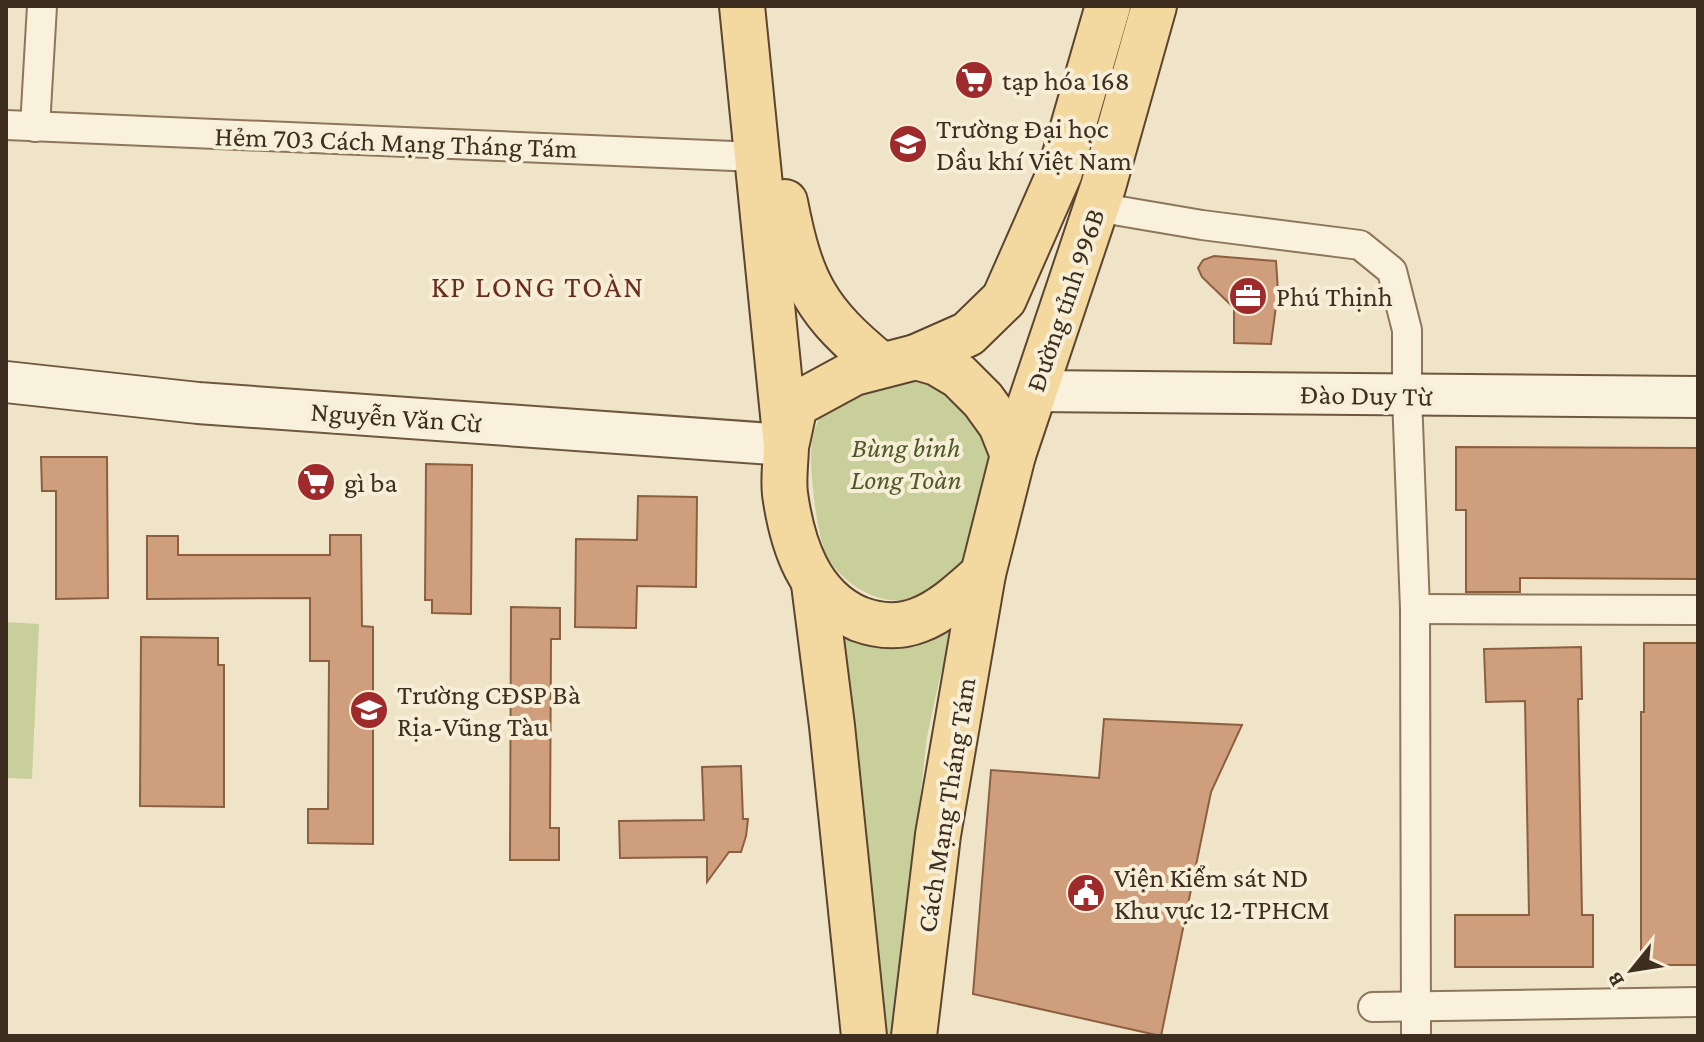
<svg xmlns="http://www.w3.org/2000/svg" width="1704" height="1042" font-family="'Crimson Pro',serif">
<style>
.green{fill:#c9cf9b}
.building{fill:#cf9f7d;stroke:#8d5f41;stroke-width:2}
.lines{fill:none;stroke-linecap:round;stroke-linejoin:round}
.street-casing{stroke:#8d765c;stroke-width:32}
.secondary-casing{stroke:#6f573f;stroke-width:44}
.primary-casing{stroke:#5b4430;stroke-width:48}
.street{stroke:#faf1dc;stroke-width:28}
.secondary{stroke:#faf1dc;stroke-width:40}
.primary{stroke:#f3d9a0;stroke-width:44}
.labels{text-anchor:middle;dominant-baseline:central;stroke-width:8;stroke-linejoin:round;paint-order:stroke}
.poi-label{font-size:28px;fill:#3d2e20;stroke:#f7eed8;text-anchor:start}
.street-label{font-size:28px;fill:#3d2e20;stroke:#f7eed8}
.park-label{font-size:28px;font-style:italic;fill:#4d5a26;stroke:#f7eed8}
.neighbourhood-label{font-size:30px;letter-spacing:2px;fill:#6b2e1e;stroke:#f7eed8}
</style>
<rect width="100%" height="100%" fill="#f0e4c8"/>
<g class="green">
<path d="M928 367 995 437 971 565C951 577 929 596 905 600 874 604 838 581 825 552 817 533 808 463 812 442 814 429 819 418 825 407Z"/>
<polygon points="829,616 957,620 939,681 927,737 893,1036 873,1036"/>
<polygon points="6,622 39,624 32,779 6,778"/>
</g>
<g class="building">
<polygon points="1214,256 1276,261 1278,291 1271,344 1234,343 1234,308 1202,277 1198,268 1203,260"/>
<polygon points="1456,447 1698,448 1698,579 1520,578 1520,592 1466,592 1466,510 1456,510"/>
<polygon points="41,457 107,457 108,598 56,599 56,491 42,491"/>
<polygon points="426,464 472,465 471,614 432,613 432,600 425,600"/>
<polygon points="638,496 697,497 696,587 637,586 636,628 575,627 576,539 637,540"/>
<polygon points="330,535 361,535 362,626 373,627 373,844 308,843 308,809 328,809 329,661 310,661 310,598 147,599 147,536 178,536 178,555 330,555"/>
<polygon points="511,607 560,608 560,639 551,639 550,828 559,828 559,860 510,860"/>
<polygon points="141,637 218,638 218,665 224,665 224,807 140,806"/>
<polygon points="1644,643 1698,643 1698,965 1641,965 1641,712 1644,712"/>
<polygon points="1581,647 1582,699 1578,699 1582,915 1593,915 1593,967 1455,967 1455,915 1529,915 1525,701 1486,702 1484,649"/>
<polygon points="1104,719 1242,725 1211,792 1161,1036 973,994 991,770 1099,778"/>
<polygon points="741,766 743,819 748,819 746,836 741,852 729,852 707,882 707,857 620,858 619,821 704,820 702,767"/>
</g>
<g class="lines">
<g class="street-casing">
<g id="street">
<polyline points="6,125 757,157"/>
<polyline points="35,127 42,6"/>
<polyline points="1096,207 1202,225 1360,245 1392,271 1407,330 1407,396 1415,609 1416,1036"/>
<polyline points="1415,609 1698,610"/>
<polyline points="1373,1007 1698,1002"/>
</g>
</g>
<g class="secondary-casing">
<g id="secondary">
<polyline points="6,382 198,403 786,445"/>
<polyline points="1034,391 1698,397"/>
</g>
</g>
<g class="primary-casing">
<g id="primary">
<path d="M742 6 786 445C786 460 783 478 785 494 792 544 809 598 859 619 878 626 899 628 919 620 943 611 964 591 983 574"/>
<path d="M785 202C801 284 816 312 881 365"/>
<polyline points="916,357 968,334 1004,299 1060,172 1108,6"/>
<polyline points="787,442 795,405 854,373 916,357 937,363 959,376 983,400 1001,425 1013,455"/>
<polyline points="814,584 832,726 864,1036"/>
<polyline points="914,1036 938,835 983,574 1013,455 1103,187 1154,6"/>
</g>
</g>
<use href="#street" class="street"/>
<use href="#secondary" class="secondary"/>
<use href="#primary" class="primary"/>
</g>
<defs>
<g id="supermarket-disc" transform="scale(2)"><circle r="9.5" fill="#9e2a2b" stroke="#f7eed8"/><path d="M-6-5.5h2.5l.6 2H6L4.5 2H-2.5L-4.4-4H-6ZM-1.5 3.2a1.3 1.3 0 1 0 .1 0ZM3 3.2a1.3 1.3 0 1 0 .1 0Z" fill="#fff"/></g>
<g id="university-disc" transform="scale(2)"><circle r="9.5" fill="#9e2a2b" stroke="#f7eed8"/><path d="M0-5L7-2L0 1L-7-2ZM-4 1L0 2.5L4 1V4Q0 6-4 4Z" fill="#fff"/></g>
<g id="office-disc" transform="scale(2)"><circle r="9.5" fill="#9e2a2b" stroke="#f7eed8"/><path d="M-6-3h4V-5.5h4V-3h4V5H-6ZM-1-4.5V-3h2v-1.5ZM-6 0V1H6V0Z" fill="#fff"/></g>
<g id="civic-disc" transform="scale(2)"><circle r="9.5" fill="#9e2a2b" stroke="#f7eed8"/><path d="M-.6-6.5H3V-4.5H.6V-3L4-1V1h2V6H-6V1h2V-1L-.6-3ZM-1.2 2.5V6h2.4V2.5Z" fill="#fff"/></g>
</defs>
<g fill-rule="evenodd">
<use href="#supermarket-disc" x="974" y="80"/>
<use href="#university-disc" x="908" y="144"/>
<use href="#office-disc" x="1248" y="296"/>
<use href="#supermarket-disc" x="316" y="482"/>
<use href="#university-disc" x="369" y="710"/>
<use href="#civic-disc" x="1086" y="893"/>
</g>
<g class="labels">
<g class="poi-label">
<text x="1002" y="80">tạp hóa 168</text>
<text x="936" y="128">Trường Đại học<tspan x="936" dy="32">Dầu khí Việt Nam</tspan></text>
<text x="1276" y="296">Phú Thịnh</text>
<text x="344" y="482">gì ba</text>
<text x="397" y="694">Trường CĐSP Bà<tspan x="397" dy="32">Rịa-Vũng Tàu</tspan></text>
<text x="1114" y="877">Viện Kiểm sát ND<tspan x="1114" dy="32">Khu vực 12-TPHCM</tspan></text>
</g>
<g class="street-label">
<text transform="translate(396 142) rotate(2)">Hẻm 703 Cách Mạng Tháng Tám</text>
<text transform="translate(1065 300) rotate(-71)">Đường tỉnh 996B</text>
<text transform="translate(1366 395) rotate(1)">Đào Duy Từ</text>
<text transform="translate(396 417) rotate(4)">Nguyễn Văn Cừ</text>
<text transform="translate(946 805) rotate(-81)">Cách Mạng Tháng Tám</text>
</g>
<g class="park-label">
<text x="906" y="447">Bùng binh<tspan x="906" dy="32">Long Toàn</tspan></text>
</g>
<g class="neighbourhood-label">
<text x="538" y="286">KP LONG TOÀN</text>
</g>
</g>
<rect width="1704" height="1042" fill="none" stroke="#3d2e20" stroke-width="16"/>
<g transform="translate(1632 970) rotate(240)" stroke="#f7eed8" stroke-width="6" paint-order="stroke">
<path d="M0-6L14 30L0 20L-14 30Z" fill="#3d2e20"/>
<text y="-12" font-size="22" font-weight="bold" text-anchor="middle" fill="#3d2e20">B</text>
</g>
</svg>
